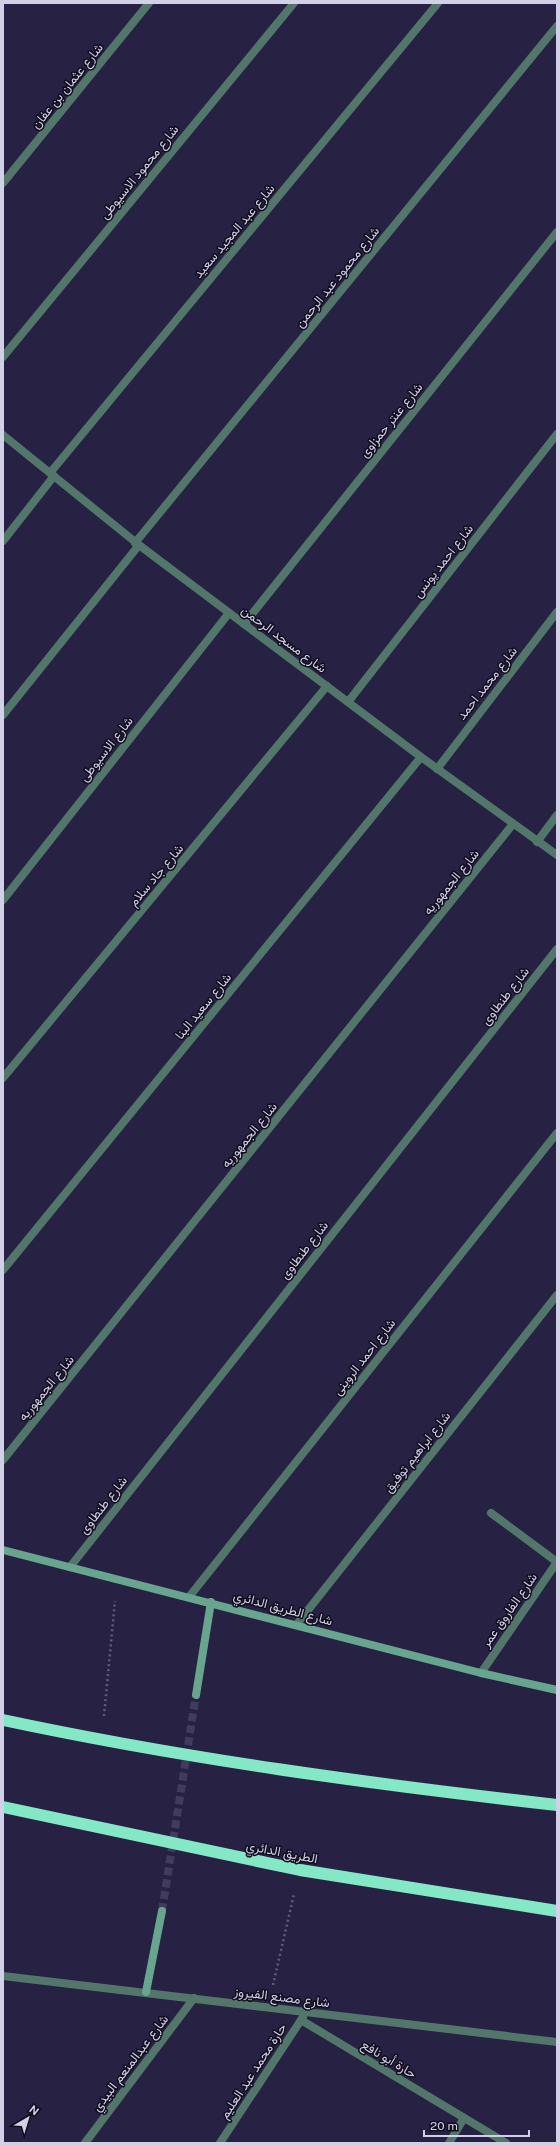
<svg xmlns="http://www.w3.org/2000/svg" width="560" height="2146" font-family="'Public Sans',Vazirmatn,sans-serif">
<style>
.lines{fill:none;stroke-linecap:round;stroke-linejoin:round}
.secondary-tunnel{stroke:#413b5c;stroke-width:8;stroke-dasharray:8 4;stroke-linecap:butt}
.path{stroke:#625e7c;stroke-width:2.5;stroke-dasharray:2 3;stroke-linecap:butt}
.street{stroke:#52776a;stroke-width:8}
.secondary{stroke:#67a58f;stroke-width:8}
.highway{stroke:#84e8c7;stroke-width:12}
.labels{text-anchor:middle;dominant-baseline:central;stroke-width:3;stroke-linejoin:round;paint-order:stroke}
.street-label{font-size:13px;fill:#d2d0e7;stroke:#100d1d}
</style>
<rect width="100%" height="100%" fill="#272143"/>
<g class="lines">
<polyline class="secondary-tunnel" points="162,1911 196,1695"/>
<g class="path">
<polyline points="104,1716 115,1601"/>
<polyline points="273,1985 294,1894"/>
</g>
<g class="street">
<polyline points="3,183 149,3"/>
<polyline points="3,357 294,3"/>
<polyline points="3,435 139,545 421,757 557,855"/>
<polyline points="50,473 438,3"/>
<polyline points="3,541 54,476"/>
<polyline points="135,543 557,26"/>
<polyline points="244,624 557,232"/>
<polyline points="348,702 557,434"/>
<polyline points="3,715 139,545"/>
<polyline points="437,769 557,612"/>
<polyline points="537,842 557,815"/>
<polyline points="3,900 229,613"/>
<polyline points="3,1078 327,686"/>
<polyline points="3,1270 421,757"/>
<polyline points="3,1460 513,824"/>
<polyline points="491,1513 557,1562"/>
<polyline points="70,1567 557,949"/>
<polyline points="189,1597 557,1133"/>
<polyline points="297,1624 557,1295"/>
<polyline points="481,1673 557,1562"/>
<polyline points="3,1976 557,2042"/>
<polyline points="301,2020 506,2143"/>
<polyline points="85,2143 194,1998"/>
<polyline points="220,2143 303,2017"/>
<polyline points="449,2143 464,2118"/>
</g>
<g class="secondary">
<polyline points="3,1550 481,1673 557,1690"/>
<polyline points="196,1695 211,1602"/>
<polyline points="146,1992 162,1911"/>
</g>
<g class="highway">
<path d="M3 1720C186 1759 371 1784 557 1805"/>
<polyline points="3,1807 300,1870 557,1911"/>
</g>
</g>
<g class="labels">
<g class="street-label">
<text transform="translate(67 86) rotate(-51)">شارع عثمان بن عفان</text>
<text transform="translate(139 172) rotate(-51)">شارع محمود الاسيوطى</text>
<text transform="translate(234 231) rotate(-50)">شارع عبد المجيد سعيد</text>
<text transform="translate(337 277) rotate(-51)">شارع محمود عبد الرحمن</text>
<text transform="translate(391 420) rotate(-51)">شارع عنتر حمزاوى</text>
<text transform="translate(443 561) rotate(-52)">شارع احمد يونس</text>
<text transform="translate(284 639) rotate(37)">شارع مسجد الرحمن</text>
<text transform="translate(487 683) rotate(-52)">شارع محمد احمد</text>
<text transform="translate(106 749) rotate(-52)">شارع الاسيوطى</text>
<text transform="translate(156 875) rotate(-50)">شارع جاد سلام</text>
<text transform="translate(451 882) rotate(-51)">شارع الجمهوريه</text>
<text transform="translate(505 996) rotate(-52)">شارع طنطاوى</text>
<text transform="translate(203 1006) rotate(-51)">شارع سعيد البنا</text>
<text transform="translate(249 1135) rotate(-51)">شارع الجمهوريه</text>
<text transform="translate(304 1250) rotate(-52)">شارع طنطاوى</text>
<text transform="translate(364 1357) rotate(-52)">شارع احمد الروينى</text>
<text transform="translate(46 1388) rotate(-51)">شارع الجمهوريه</text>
<text transform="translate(417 1452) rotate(-52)">شارع ابراهيم توفيق</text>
<text transform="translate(103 1505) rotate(-52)">شارع طنطاوى</text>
<text transform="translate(283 1608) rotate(15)">شارع الطريق الدائري</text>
<text transform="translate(509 1610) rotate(-55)">شارع الفاروق عمر</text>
<text transform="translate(282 1852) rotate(11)">الطريق الدائري</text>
<text transform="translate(282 1997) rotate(7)">شارع مصنع الفيروز</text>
<text transform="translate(389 2059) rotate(31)">حارة أبو نافع</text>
<text transform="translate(130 2063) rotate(-53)">شارع عبدالمنعم البيدي</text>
<text transform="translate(253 2071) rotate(-57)">حارة محمد عبد العليم</text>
</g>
</g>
<rect width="560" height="2146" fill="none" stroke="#d2d0e7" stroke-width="8"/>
<g transform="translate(28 2118) rotate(38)" stroke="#100d1d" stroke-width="3" paint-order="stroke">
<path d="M0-3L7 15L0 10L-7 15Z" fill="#d2d0e7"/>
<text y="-6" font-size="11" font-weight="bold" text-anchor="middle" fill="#d2d0e7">N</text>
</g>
<path d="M424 2130v6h105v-6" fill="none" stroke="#d2d0e7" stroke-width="2"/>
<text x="430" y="2130" font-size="12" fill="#d2d0e7" stroke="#100d1d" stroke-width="3" paint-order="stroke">20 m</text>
</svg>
